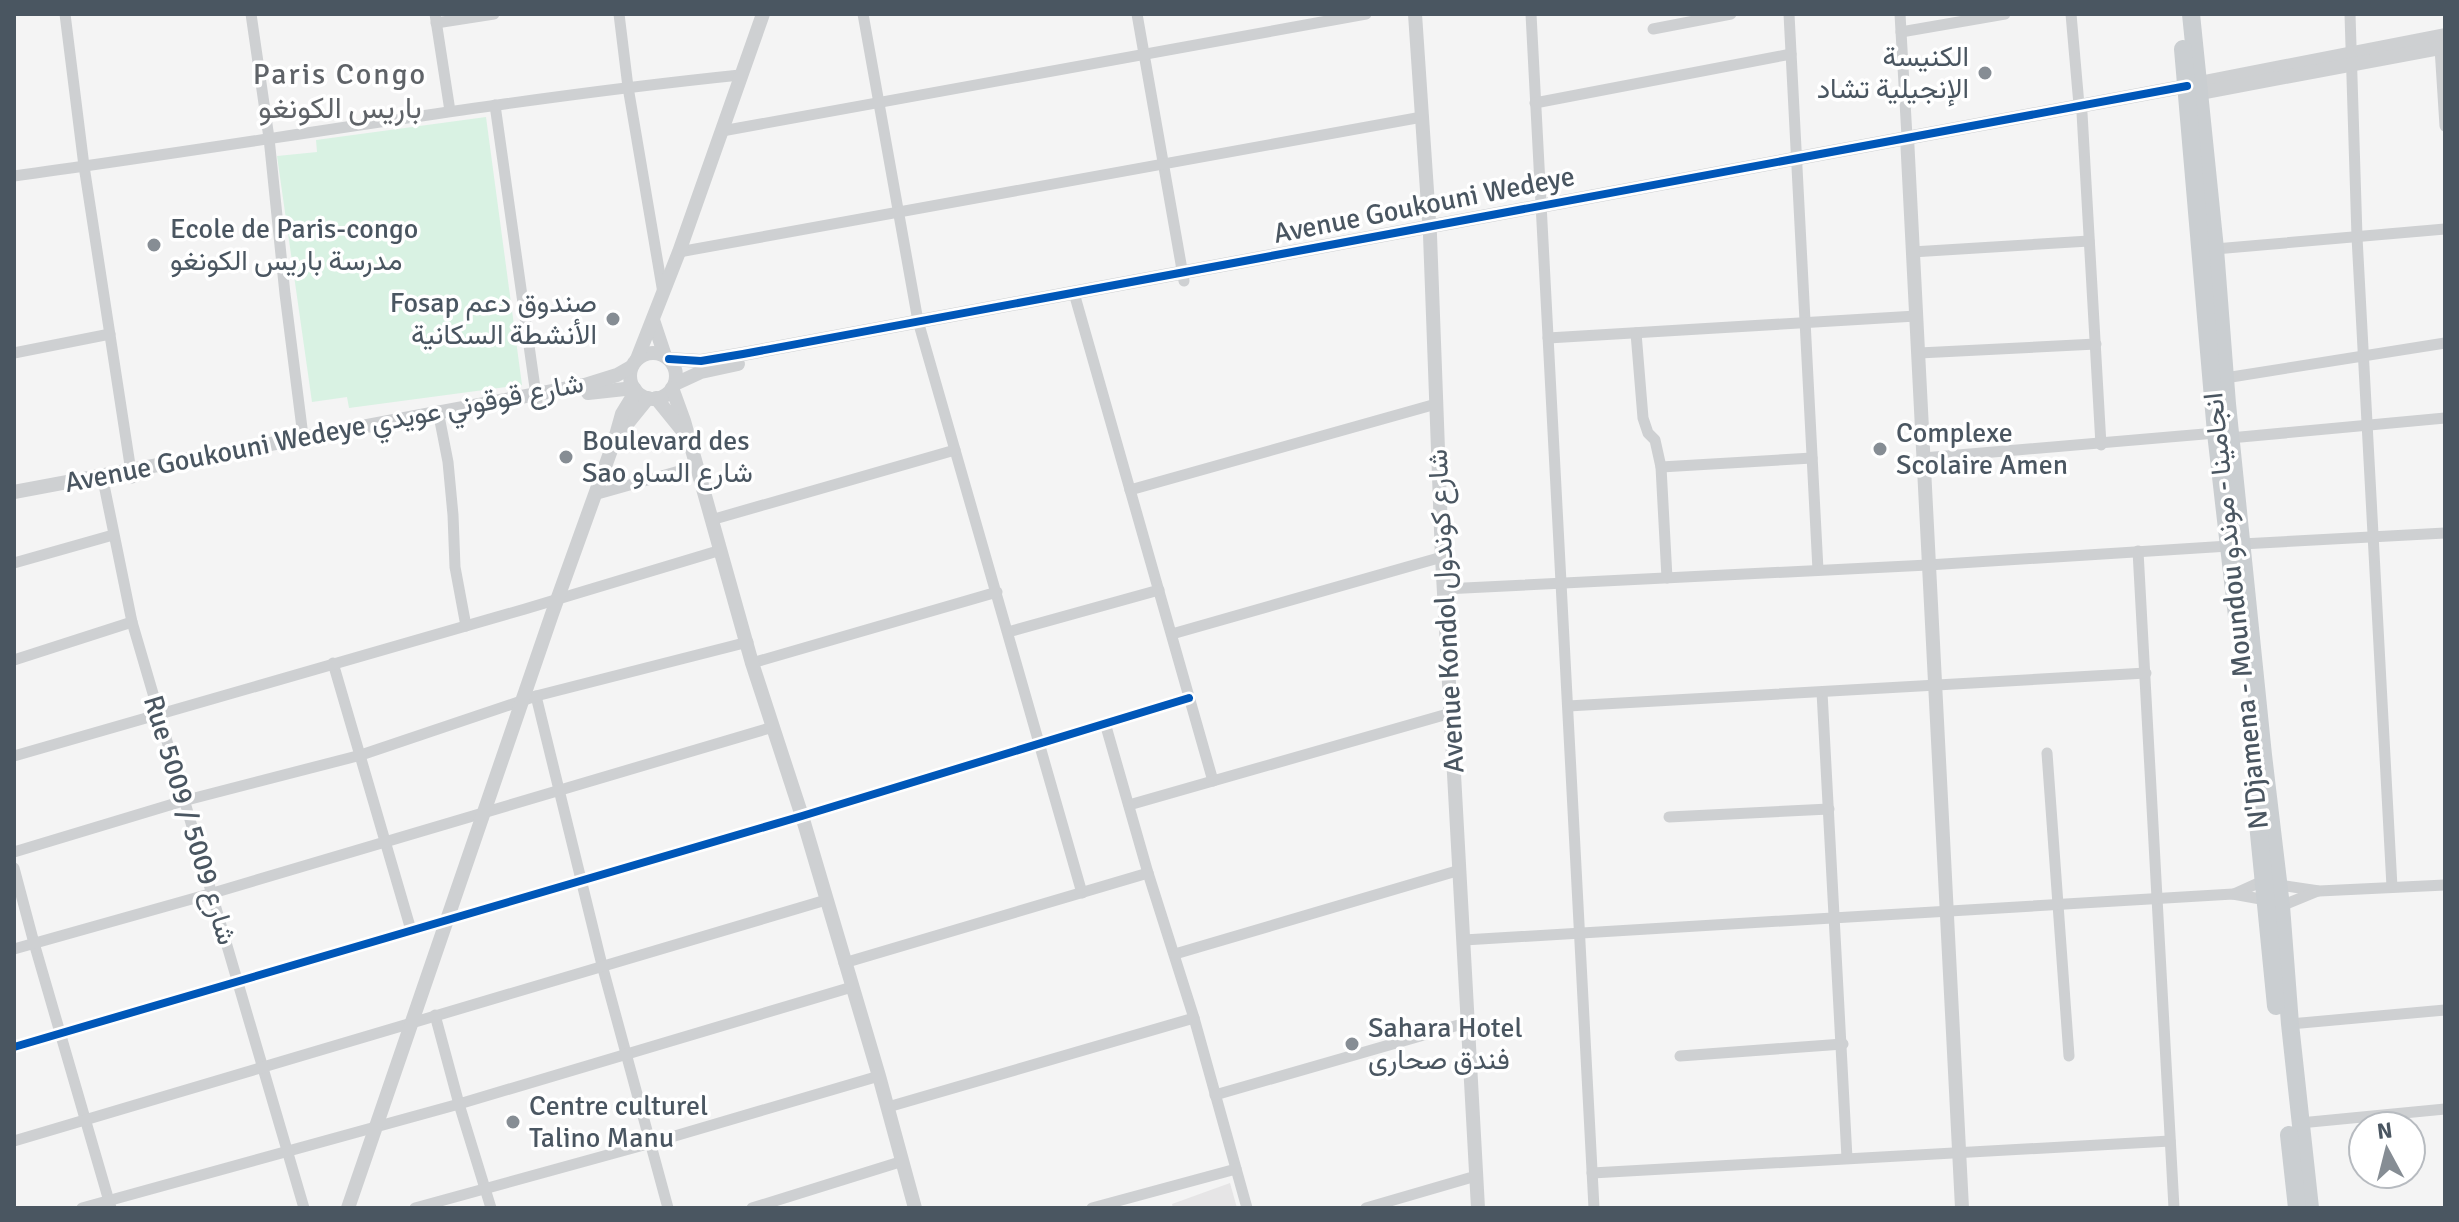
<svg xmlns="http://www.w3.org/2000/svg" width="2459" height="1222" font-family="Signika,Vazirmatn,sans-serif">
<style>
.education{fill:#e6e5e6}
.green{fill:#d9f2e3}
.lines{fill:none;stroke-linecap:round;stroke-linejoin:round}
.minor{stroke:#ced0d2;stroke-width:11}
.tertiary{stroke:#ced0d2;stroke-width:14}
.primary{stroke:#caced1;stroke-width:18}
.cycleway-casing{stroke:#fff;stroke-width:13}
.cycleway{stroke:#0057b8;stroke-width:8}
.poi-dot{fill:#868d94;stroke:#fff;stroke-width:3}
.labels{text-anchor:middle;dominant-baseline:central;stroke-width:7;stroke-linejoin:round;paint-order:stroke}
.poi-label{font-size:28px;fill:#4a5661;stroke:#fff;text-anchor:start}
.street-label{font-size:28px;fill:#4a5661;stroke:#fff}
.neighbourhood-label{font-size:30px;letter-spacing:2px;fill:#5f6368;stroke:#fff}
</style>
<rect width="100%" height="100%" fill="#f4f4f4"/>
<polygon class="education" points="1230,1183 1237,1208 1173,1208 1172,1204"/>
<polygon class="green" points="486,117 522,385 349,408 347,397 312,402 277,156 317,152 316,140"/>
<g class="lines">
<g class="minor">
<polyline points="65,14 84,166 132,478"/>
<polyline points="251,14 269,138 285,294 303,436"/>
<polyline points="435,14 450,111"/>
<polyline points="619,14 628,87 663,293"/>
<polyline points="863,14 918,321 1082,893"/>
<polyline points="1137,14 1184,281"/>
<polyline points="1531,14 1594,1208"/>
<polyline points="1789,14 1818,570"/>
<polyline points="1900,14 1907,137"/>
<polyline points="2071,14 2079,105"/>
<polyline points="2350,14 2357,237 2392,887"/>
<polyline points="436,23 494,14"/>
<polyline points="1653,29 1731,14"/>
<polyline points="1901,32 2005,14"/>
<polyline points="2440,48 2445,126"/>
<polyline points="1535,103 1791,54"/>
<polyline points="495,105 537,402"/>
<polyline points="2082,113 2101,445"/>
<polyline points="722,131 1366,14"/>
<path d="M14 176C256 143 497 100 740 75"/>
<polyline points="2215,249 2445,229"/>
<polyline points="679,252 1422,117"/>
<polyline points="1912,252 2089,241"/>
<polyline points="1076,300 1213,781"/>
<polyline points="1636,333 1643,418 1648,433 1655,440 1661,467 1667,578"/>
<polyline points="1548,338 1916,316"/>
<polyline points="14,353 110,334"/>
<polyline points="1919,353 2096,344"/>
<polyline points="2225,378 2445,343"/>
<polyline points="440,421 448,462 453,515 455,567 466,626"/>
<polyline points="2230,438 2445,418"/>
<polyline points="1923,458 2216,433"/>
<polyline points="1661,467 1812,458"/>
<polyline points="102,475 132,622 304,1208"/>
<polyline points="1130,490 1436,404"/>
<polyline points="594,495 697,466"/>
<polyline points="711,520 955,450"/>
<polyline points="2242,544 2445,533"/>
<polyline points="2138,551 2174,1208"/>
<polyline points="14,563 113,535"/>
<polyline points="1444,589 1928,565 2229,546"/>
<polyline points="1008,632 1159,590"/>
<polyline points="1172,634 1442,557"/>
<polyline points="14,660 132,622"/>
<polyline points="333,663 411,930"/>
<polyline points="752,663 997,592"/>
<polyline points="1822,692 1847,1158"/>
<polyline points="536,696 602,965 668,1208"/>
<polyline points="1568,706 2146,673"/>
<polyline points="1105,723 1148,873 1194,1018 1247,1208"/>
<polyline points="2047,753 2069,1056"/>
<polyline points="14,756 525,609 721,550"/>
<polyline points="1129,805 1451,713"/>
<polyline points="1669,817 1829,809"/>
<polyline points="14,852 183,801 361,755 536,696 748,642"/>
<polyline points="14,868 34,943 111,1208"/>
<polyline points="2279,885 2319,891 2445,885"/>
<polyline points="2234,894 2265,880"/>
<polyline points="2281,906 2318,891"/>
<polyline points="1464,940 2233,894 2266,900"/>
<polyline points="14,949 213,893 773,727"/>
<polyline points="1175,954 1460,870"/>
<polyline points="844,963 1148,873"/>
<polyline points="435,1015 459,1104 491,1208"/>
<polyline points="2290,1024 2445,1010"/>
<polyline points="14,1047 802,816 1189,698"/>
<polyline points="1680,1056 1843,1044"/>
<polyline points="1215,1095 1469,1022"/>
<polyline points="888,1107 1194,1018"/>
<polyline points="2300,1123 2445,1109"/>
<polyline points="14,1141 826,900"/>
<polyline points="1592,1173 2170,1141"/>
<polyline points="82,1208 459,1104 852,987"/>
<polyline points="415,1208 651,1143 879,1076"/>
<polyline points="752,1208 903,1161"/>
<polyline points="1092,1208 1236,1169"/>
<polyline points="1366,1208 1476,1176"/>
</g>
<g class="tertiary">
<polyline points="1415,14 1430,235 1442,557 1478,1208"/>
<polyline points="2199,83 2445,35"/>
<polyline points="2200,93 2445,47"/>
<polyline points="1907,137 1962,1208"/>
<polyline points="653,320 665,356"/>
<circle cx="653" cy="376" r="23"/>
<polyline points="637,359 679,252 763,14"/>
<polyline points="669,359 701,361 743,354 2187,86"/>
<polyline points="675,384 701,372 738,364"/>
<polyline points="672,388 684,421 752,663 802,816 879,1076 915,1208"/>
<polyline points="588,393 634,388"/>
<polyline points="656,398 686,435"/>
<polyline points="618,435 648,398"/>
<polyline points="14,492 585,385 617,375 631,367"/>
<polyline points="348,1208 552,614 615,439 622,414 636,391"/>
</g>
<g class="primary">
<polyline points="2191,14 2215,249 2227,404 2263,755 2281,906 2290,1024 2310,1208"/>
<polyline points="2183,49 2216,433 2237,616"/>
<polyline points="2255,793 2276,1006"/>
<polyline points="2289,1135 2297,1208"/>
</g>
<g class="cycleway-casing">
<g id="cycleway">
<polyline points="669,359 701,361 743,354 2187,86"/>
<polyline points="14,1047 802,816 1189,698"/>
</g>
</g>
<use href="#cycleway" class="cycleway"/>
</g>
<g class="poi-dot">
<circle cx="1985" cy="73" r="8"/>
<circle cx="154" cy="245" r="8"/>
<circle cx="613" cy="319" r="8"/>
<circle cx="1880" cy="449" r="8"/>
<circle cx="566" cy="457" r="8"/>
<circle cx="1352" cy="1044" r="8"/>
<circle cx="513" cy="1122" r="8"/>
</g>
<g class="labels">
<g class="poi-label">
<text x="1969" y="57" text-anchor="end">الكنيسة<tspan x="1969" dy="32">الإنجيلية تشاد</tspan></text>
<text x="170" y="229">Ecole de Paris-congo<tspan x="170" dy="32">مدرسة باريس الكونغو</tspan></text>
<text x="597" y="303" text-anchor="end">Fosap صندوق دعم<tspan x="597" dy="32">الأنشطة السكانية</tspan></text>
<text x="1896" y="433">Complexe<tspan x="1896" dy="32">Scolaire Amen</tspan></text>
<text x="582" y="441">Boulevard des<tspan x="582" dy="32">Sao شارع الساو</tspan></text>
<text x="1368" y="1028">Sahara Hotel<tspan x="1368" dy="32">فندق صحارى</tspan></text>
<text x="529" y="1106">Centre culturel<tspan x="529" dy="32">Talino Manu</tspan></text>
</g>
<g class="street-label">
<text transform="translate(1424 205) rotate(-11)">Avenue Goukouni Wedeye</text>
<text transform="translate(324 433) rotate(-11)">Avenue Goukouni Wedeye شارع قوقوني عويدي</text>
<text transform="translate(1446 611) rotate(-93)">Avenue Kondol شارع كوندول</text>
<text transform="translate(2236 611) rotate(-96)">N'Djamena - Moundou انجامينا - موندو</text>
<text transform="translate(190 820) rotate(73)">Rue 5009 / شارع 5009</text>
</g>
<g class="neighbourhood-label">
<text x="340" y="74">Paris Congo<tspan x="340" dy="34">باريس الكونغو</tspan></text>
</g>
</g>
<rect width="2459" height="1222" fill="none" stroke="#4a5661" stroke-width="32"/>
<g transform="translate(2387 1150) rotate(353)"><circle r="38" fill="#ffffff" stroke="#b7bbc0" stroke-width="2"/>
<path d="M0-6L14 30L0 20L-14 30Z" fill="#868d94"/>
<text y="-12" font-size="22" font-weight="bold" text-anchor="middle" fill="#4a5661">N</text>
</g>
</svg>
